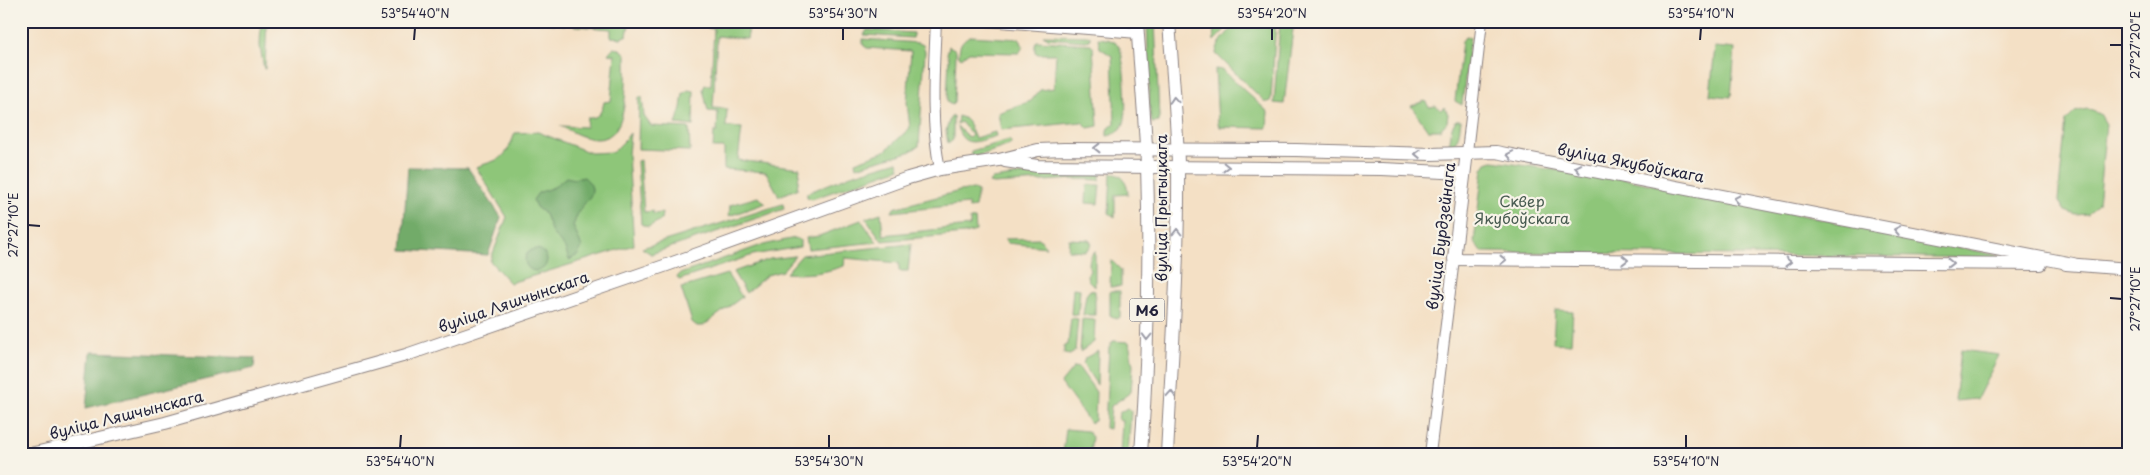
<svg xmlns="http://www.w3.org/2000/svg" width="2150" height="475" font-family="'Playpen Sans',sans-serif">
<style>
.green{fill:#8ec679;stroke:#58745a}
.forest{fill:#72ab69;stroke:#4a6652}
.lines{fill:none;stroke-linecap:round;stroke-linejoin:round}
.minor-casing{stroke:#8b8180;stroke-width:12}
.major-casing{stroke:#8b8180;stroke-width:14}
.minor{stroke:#fff;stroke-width:10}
.major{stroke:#fff;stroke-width:12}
.oneway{stroke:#9c9ca7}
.ticks{fill:none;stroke:#22223b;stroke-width:2}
.labels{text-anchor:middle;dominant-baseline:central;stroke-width:4.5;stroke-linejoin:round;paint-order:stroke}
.shield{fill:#f7f3e8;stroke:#62616f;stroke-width:1}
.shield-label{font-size:14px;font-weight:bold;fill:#22223b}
.street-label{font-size:15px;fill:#22223b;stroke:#f7f3e8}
.park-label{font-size:15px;fill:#485b51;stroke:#f7f3e8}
.neatline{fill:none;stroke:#22223b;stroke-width:2}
.ticks-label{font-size:12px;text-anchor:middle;fill:#22223b}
</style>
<rect width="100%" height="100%" fill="#f7f3e8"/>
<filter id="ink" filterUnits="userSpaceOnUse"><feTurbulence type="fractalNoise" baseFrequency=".02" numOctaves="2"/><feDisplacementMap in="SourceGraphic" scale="10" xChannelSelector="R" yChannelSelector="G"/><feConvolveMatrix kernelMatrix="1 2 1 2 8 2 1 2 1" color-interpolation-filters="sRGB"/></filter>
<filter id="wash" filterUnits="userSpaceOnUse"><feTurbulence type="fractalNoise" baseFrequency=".0096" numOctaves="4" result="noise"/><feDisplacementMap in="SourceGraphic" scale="20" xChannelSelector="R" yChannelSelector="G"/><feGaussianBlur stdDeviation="1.12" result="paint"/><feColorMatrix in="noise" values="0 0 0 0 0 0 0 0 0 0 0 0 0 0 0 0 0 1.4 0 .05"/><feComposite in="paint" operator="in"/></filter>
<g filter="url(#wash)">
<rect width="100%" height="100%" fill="#f4e0c5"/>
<g class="green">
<polygon points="261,21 267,21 265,69 264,69 260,46"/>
<polygon points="522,21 630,21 627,35 621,38 611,37 611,29"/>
<polygon points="1147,21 1155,21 1159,117 1159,122 1152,123 1150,113"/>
<polygon points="1213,21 1230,21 1225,30 1214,41"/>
<path d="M1236 21H1276L1271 99 1269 102H1265L1216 54C1216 42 1231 32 1236 21Z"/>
<polygon points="1280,21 1294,21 1284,104 1274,103"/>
<polygon points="709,25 749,28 747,39 717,36 713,108 727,109 726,127 742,128 738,160 800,168 797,189 779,196 766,172 724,169 724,148 713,148 714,132 717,132 718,112 708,111 703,89 705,85 711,85 714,29 708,28"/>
<polygon points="867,30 913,33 913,38 864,35"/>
<polygon points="1043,35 1090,36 1090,40 1085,41 1048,38"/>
<path d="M970 36 1020 39 1023 47 1019 53 969 52 961 58 959 56C959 46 961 40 970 36Z"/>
<polygon points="1466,36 1470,37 1462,105 1455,101 1462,41"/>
<path d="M1098 38C1106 39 1113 39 1119 46 1124 53 1128 113 1124 123 1121 130 1115 135 1107 136V130L1115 123 1112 56 1100 48Z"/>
<polygon points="863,39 919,43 923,45 925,51 919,146 909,152 856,167 855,162 885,151 910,128 907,103 911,51 867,48 863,45"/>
<polygon points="1037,41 1091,44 1093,47 1098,126 1088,128 1082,122 1001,130 998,113 1031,101 1040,90 1054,88 1056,54 1038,54 1035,52 1035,45"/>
<polygon points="949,46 956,50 956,53 954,103 952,105 948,103 947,100 949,58 947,54"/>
<polygon points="1715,47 1735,49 1731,97 1710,95"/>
<path d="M613 48 620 49 626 54C626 75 631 140 597 139 584 139 571 131 560 126L586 127 587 118C598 119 602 112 604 102L611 101 615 55 608 54Z"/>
<polygon points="1215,69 1222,70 1268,112 1267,128 1220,127 1218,124"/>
<polygon points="688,90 694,91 693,126 676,124 681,108 683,94"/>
<polygon points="639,97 642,97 644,116 651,126 689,128 690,151 638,149"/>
<polygon points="1425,101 1429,107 1436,106 1441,110 1444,107 1448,114 1447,122 1440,130 1428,130 1411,106"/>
<polygon points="2087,109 2100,114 2106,124 2098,204 2088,214 2076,215 2065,211 2058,200 2066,121 2075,112"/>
<polygon points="953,116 953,140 948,144 946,131 950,118"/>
<path d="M958 116C971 119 969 128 975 138L995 132 996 136C978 141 963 150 957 126L969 138 972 135 961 122 957 124Z"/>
<path d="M1456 120H1461C1459 131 1460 141 1449 147L1452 127Z"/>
<path d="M538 132 591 153 613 152 624 141 630 133 628 155 634 245 510 283 490 261 507 217 476 167C503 158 505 160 515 133Z"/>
<polygon points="1009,140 1012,143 1010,145 981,155 973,156 971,154 971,151"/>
<polygon points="640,160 644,212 653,211 653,214 662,213 661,220 648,227 641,224 637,161"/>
<polygon points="898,161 900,168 812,199 807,197 807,193 851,175"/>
<polygon points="1493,161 1562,171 1595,173 2011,258 1482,252 1474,242 1483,169 1487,163"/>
<polygon points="1037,173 1100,173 1100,180 1076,179 993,184 989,183 992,179"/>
<path d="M1111 173C1124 175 1127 182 1128 194L1115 195V217L1109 213Z"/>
<polygon points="1087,185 1100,185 1098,204 1086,203"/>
<polygon points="973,189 978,191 975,207 969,208 968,204 892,212 894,208 960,191"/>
<polygon points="758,197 766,203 729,216 730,205"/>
<polygon points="783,204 784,209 651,254 642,248"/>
<polygon points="881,213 883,235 970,226 970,219 975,219 976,231 965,234 882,241 866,218"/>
<polygon points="861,220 877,242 808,249 806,238 819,236"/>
<polygon points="795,238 800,240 800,247 753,255 679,280 677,277 680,274 759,246"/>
<polygon points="1039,238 1046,247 1007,243 1005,239"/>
<polygon points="1069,239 1089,240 1092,244 1086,251 1068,250"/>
<path d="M911 244 908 271H899V263L845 258 844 266C824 273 807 275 786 273L802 255Z"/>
<path d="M1095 251V287L1088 280 1087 275 1090 271C1088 264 1089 256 1095 251Z"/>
<polygon points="795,256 782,271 767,275 746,293 733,272 770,259"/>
<polygon points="1111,260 1121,270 1121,286 1110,287"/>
<polygon points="727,274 742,297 703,326 697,326 692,322 681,288"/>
<polygon points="1073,288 1080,289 1078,315 1071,314"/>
<polygon points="1090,290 1095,291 1095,315 1083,315 1086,295"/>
<polygon points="1110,291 1120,291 1120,317 1116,319 1110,315"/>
<polygon points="1555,310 1573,311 1571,344 1553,343"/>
<polygon points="1071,318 1078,319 1075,351 1070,355 1064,354 1064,345 1068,345"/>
<polygon points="1082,319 1095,320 1094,342 1080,352"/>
<polygon points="1113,341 1129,342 1133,365 1131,392 1111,406 1109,429 1105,428 1109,347"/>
<polygon points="1961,350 1999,355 1977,399 1955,401"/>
<polygon points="1098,351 1097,385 1083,364 1085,358"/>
<polygon points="1074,367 1079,368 1096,392 1095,421 1090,423 1061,383"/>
<polygon points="1127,408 1131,411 1128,454 1120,454 1122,421 1118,420 1119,413"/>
<polygon points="1066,429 1087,431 1092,437 1090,454 1063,454"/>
</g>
<g class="forest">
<polygon points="408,167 468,168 501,217 488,255 402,250"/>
<path d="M566 177 575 179 584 177C601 192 587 198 579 211 577 215 575 221 573 226L582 247 578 255 569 260 565 248 552 233 545 214 536 207 533 200 538 193 554 187Z"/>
<circle cx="536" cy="260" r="11"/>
<polygon points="91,352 255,358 254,368 86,408"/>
</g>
</g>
<g filter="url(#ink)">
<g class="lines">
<g class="minor-casing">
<g id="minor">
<path d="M936 21C934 69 930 122 940 169"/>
<polyline points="987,21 1138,33"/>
<polyline points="1467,152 1482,21"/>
<polyline points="1430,454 1454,259"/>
</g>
</g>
<g class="major-casing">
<g id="major">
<path d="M1137 21C1140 69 1145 117 1147 165 1150 261 1148 358 1141 454"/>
<polyline points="1467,152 1454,259 2041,264"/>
<polyline points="1005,161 1037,166 1382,169 1464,173"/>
<polyline points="2066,264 2129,269"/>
<polyline points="30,454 165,423 406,355 667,265 908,178 940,169 999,160 1038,150 1064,149 1296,150 1431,154 1496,152 2073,264"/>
<path d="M1167 454C1172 357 1179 262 1178 165 1177 117 1172 69 1169 21"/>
</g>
</g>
<use href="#minor" class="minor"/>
<use href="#major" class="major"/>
</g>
<defs><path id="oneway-chevron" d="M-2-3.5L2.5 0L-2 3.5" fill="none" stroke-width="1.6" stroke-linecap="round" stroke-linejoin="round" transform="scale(1.25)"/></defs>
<g class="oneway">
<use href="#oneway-chevron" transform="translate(1174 100) rotate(-94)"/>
<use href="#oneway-chevron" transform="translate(1097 148) rotate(180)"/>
<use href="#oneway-chevron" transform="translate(1418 154) rotate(-178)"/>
<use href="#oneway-chevron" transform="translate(1510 155) rotate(-169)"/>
<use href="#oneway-chevron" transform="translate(1226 167) rotate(1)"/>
<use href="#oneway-chevron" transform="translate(1578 168) rotate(-169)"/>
<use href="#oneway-chevron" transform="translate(1737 199) rotate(-169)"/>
<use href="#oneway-chevron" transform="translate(1897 230) rotate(-169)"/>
<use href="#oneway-chevron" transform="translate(1177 232) rotate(-90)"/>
<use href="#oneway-chevron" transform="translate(1503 260)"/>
<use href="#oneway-chevron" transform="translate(1625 260) rotate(1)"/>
<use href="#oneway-chevron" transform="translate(1788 262) rotate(1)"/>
<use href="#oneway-chevron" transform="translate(1950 263) rotate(1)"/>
<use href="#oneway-chevron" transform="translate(1147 337) rotate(91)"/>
<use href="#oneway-chevron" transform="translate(1171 394) rotate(-86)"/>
</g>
</g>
<path class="ticks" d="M414 40 415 28M843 40V28M1272 40V28M1700 40 1701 28M2110 45H2122M28 225 40 226M2110 298 2122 299M400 448 401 435M829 448V435M1257 448 1258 435M1686 448V435"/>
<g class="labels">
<rect class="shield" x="1129.5" y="298.5" width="35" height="23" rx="4"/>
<g class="shield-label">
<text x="1147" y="310">М6</text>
</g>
<g class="street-label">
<text transform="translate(1631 162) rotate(11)">вуліца Якубоўскага</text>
<text transform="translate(1160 208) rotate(-90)">вуліца Прытыцкага</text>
<text transform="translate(1440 236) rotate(-83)">вуліца Бурдзейнага</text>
<text transform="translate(513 301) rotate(-19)">вуліца Ляшчынскага</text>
<text transform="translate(126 414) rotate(-14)">вуліца Ляшчынскага</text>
</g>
<g class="park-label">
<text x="1522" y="200">Сквер<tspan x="1522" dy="17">Якубоўскага</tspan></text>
</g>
</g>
<rect width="2150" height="475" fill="none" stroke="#f7f3e8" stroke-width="55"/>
<rect x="28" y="28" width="2094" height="420" class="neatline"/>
<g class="ticks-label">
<text x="415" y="18">53°54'40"N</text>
<text x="843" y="18">53°54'30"N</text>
<text x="1272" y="18">53°54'20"N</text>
<text x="1701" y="18">53°54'10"N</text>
<text transform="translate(2136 45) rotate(-90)" y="4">27°27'20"E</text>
<text transform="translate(14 225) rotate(-90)" y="4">27°27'10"E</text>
<text transform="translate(2136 299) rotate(-90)" y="4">27°27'10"E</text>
<text x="400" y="466">53°54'40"N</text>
<text x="829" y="466">53°54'30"N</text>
<text x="1257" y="466">53°54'20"N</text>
<text x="1686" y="466">53°54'10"N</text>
</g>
</svg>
